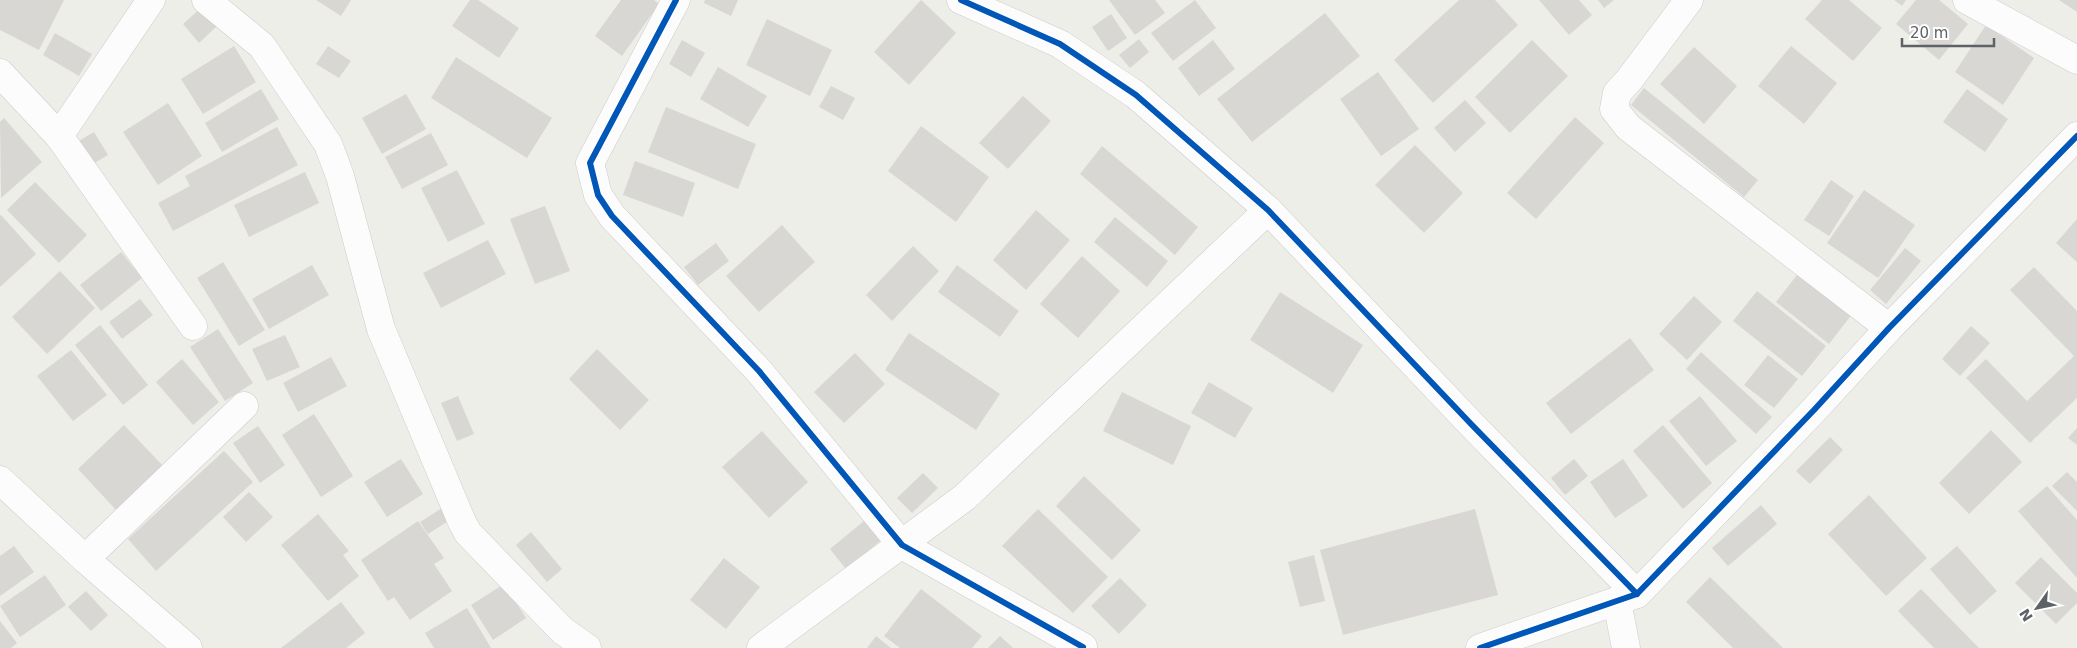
<svg xmlns="http://www.w3.org/2000/svg" width="2077" height="648" font-family="'DejaVu Sans',sans-serif">
<style>
.building{fill:#d8d7d4}
.lines{fill:none;stroke-linecap:round;stroke-linejoin:round}
.street-casing{stroke:#cbcbcb;stroke-width:29}
.street{stroke:#fcfcfc;stroke-width:28}
.cycleway-casing{stroke:#fff;stroke-width:9}
.cycleway{stroke:#0057b8;stroke-width:6}
</style>
<rect width="100%" height="100%" fill="#eeeee9"/>
<g class="building">
<polygon points="0,0 64,0 39,50 0,30"/>
<polygon points="316,0 351,0 341,16"/>
<polygon points="470,0 478,0 519,28 499,58 452,26"/>
<polygon points="621,0 654,0 659,4 622,56 595,36"/>
<polygon points="705,0 738,0 731,16 704,3"/>
<polygon points="921,0 956,33 909,85 874,52"/>
<polygon points="1109,0 1155,0 1165,13 1135,35"/>
<polygon points="1195,0 1216,28 1173,61 1151,33"/>
<polygon points="1459,0 1495,0 1518,25 1433,103 1394,60"/>
<polygon points="1539,0 1579,0 1592,15 1569,35"/>
<polygon points="1598,0 1614,0 1604,8"/>
<polygon points="1822,0 1849,0 1882,28 1853,61 1805,19"/>
<polygon points="1894,0 1906,0 1902,6"/>
<polygon points="1916,0 1939,0 1968,24 1939,60 1896,24"/>
<polygon points="2059,0 2077,0 2077,12"/>
<polygon points="201,8 217,26 199,43 183,24"/>
<polygon points="1325,13 1360,56 1252,142 1217,99"/>
<polygon points="1111,14 1127,38 1108,51 1092,27"/>
<polygon points="767,19 832,50 810,96 746,65"/>
<polygon points="1986,25 2034,58 2003,105 1955,72"/>
<polygon points="55,33 92,54 79,76 43,55"/>
<polygon points="1139,39 1149,52 1130,68 1119,55"/>
<polygon points="682,40 705,53 691,77 669,64"/>
<polygon points="1213,40 1235,69 1199,96 1178,68"/>
<polygon points="1532,40 1568,76 1510,133 1475,97"/>
<polygon points="234,46 256,82 203,114 181,79"/>
<polygon points="328,46 351,61 339,78 316,64"/>
<polygon points="1791,46 1837,83 1804,124 1758,86"/>
<polygon points="1694,47 1737,86 1704,124 1660,84"/>
<polygon points="456,57 552,118 527,158 431,98"/>
<polygon points="718,67 767,96 748,127 700,99"/>
<polygon points="1378,72 1419,129 1381,156 1340,99"/>
<polygon points="831,86 855,98 843,120 819,107"/>
<polygon points="1644,88 1758,180 1744,197 1631,105"/>
<polygon points="261,89 279,119 222,152 205,123"/>
<polygon points="1967,89 2008,119 1985,152 1943,122"/>
<polygon points="406,94 426,129 382,154 362,118"/>
<polygon points="1023,96 1051,121 1008,169 979,143"/>
<polygon points="1465,100 1486,123 1455,152 1434,128"/>
<polygon points="168,103 202,156 158,185 123,132"/>
<polygon points="666,107 756,144 738,189 648,152"/>
<polygon points="1575,117 1604,143 1536,219 1507,193"/>
<polygon points="4,118 42,162 1,198 0,122"/>
<polygon points="921,126 989,177 956,222 888,171"/>
<polygon points="277,127 298,165 173,231 158,203 190,186 185,176"/>
<polygon points="94,132 108,155 91,165 77,142"/>
<polygon points="431,133 448,165 402,189 385,157"/>
<polygon points="1415,145 1463,193 1424,233 1375,185"/>
<polygon points="1102,146 1198,227 1175,255 1080,174"/>
<polygon points="635,161 695,183 683,217 623,195"/>
<polygon points="457,170 485,224 448,242 421,188"/>
<polygon points="305,172 319,203 249,237 234,205"/>
<polygon points="1831,180 1854,196 1829,236 1804,220"/>
<polygon points="35,182 87,235 59,263 7,210"/>
<polygon points="1864,190 1915,225 1878,278 1827,243"/>
<polygon points="545,206 570,271 535,284 510,219"/>
<polygon points="1036,210 1070,240 1026,290 993,260"/>
<polygon points="1,215 36,254 0,287 0,216"/>
<polygon points="1115,217 1168,261 1147,287 1094,242"/>
<polygon points="2077,219 2077,262 2056,243"/>
<polygon points="782,225 815,262 759,312 726,276"/>
<polygon points="488,240 506,274 441,308 423,273"/>
<polygon points="716,243 729,261 698,285 684,267"/>
<polygon points="913,246 939,271 892,321 866,295"/>
<polygon points="1905,248 1921,261 1886,304 1870,290"/>
<polygon points="121,252 142,278 101,311 80,285"/>
<polygon points="1082,256 1120,291 1078,338 1040,304"/>
<polygon points="223,262 265,330 239,346 197,278"/>
<polygon points="312,265 329,295 269,329 252,299"/>
<polygon points="957,265 1019,311 1000,337 938,292"/>
<polygon points="2034,267 2077,311 2077,398 2030,443 1966,378 1986,359 2027,401 2074,356 2010,290"/>
<polygon points="60,271 95,308 47,354 12,317"/>
<polygon points="1800,271 1853,313 1829,344 1776,302"/>
<polygon points="1757,291 1826,346 1802,376 1733,321"/>
<polygon points="1280,292 1363,345 1333,393 1250,340"/>
<polygon points="1694,296 1722,322 1687,360 1659,334"/>
<polygon points="140,299 153,315 122,339 109,322"/>
<polygon points="100,325 148,385 123,405 75,345"/>
<polygon points="1971,326 1990,343 1960,376 1942,359"/>
<polygon points="218,329 253,383 225,401 190,347"/>
<polygon points="909,333 1000,394 976,430 885,370"/>
<polygon points="285,335 300,367 267,381 252,349"/>
<polygon points="1630,338 1654,370 1571,434 1546,403"/>
<polygon points="597,349 649,400 620,430 569,379"/>
<polygon points="71,350 107,395 73,421 37,376"/>
<polygon points="1701,352 1772,417 1756,434 1686,369"/>
<polygon points="855,353 885,384 844,423 814,392"/>
<polygon points="1768,355 1798,379 1774,408 1744,385"/>
<polygon points="331,357 347,386 298,412 283,383"/>
<polygon points="182,359 219,402 193,425 156,382"/>
<polygon points="1209,382 1253,408 1235,438 1191,413"/>
<polygon points="1122,392 1191,426 1173,465 1103,431"/>
<polygon points="458,396 474,434 457,441 441,403"/>
<polygon points="1700,396 1737,441 1706,466 1669,421"/>
<polygon points="314,414 353,476 321,497 282,435"/>
<polygon points="124,425 164,467 117,511 78,469"/>
<polygon points="1663,425 1712,483 1683,509 1633,451"/>
<polygon points="258,426 285,465 260,483 233,443"/>
<polygon points="2077,428 2077,445 2068,438"/>
<polygon points="1991,430 2022,462 1969,514 1939,483"/>
<polygon points="762,431 808,482 769,518 722,467"/>
<polygon points="1830,437 1843,450 1810,484 1796,471"/>
<polygon points="224,451 253,482 156,571 128,539"/>
<polygon points="401,459 423,494 387,517 364,482"/>
<polygon points="1574,459 1588,476 1565,495 1551,478"/>
<polygon points="1623,459 1648,496 1615,518 1590,482"/>
<polygon points="2067,472 2077,482 2077,511 2052,486"/>
<polygon points="923,473 938,488 912,513 897,498"/>
<polygon points="1084,476 1141,530 1112,560 1056,506"/>
<polygon points="2047,486 2077,520 2077,578 2018,511"/>
<polygon points="249,492 273,517 246,542 223,517"/>
<polygon points="1869,495 1927,558 1886,596 1828,534"/>
<polygon points="1761,505 1777,524 1728,566 1712,548"/>
<polygon points="442,508 450,520 428,534 420,522"/>
<polygon points="1038,509 1108,577 1073,613 1002,546"/>
<polygon points="1475,509 1498,595 1343,635 1320,550"/>
<polygon points="318,514 349,551 343,555 359,576 328,601 281,545"/>
<polygon points="870,516 886,536 846,569 830,549"/>
<polygon points="418,521 444,558 434,564 452,591 410,620 394,597 388,601 361,560"/>
<polygon points="531,532 562,569 547,582 516,545"/>
<polygon points="14,546 34,572 0,596 0,556"/>
<polygon points="1957,546 1997,591 1970,615 1930,569"/>
<polygon points="1314,555 1325,601 1300,607 1288,562"/>
<polygon points="2041,557 2077,593 2077,603 2056,624 2015,583"/>
<polygon points="724,558 760,587 726,629 690,600"/>
<polygon points="45,575 66,605 20,637 0,606"/>
<polygon points="1710,577 1783,648 1733,648 1686,602"/>
<polygon points="1120,578 1147,605 1119,634 1091,606"/>
<polygon points="504,584 526,618 493,640 471,605"/>
<polygon points="921,589 982,636 972,648 900,648 884,636"/>
<polygon points="1921,589 1979,648 1934,648 1898,611"/>
<polygon points="86,591 108,615 91,631 68,607"/>
<polygon points="341,602 365,633 346,648 281,648"/>
<polygon points="467,608 491,648 434,648 425,633"/>
<polygon points="0,621 17,643 11,648 0,648"/>
<polygon points="876,636 891,648 867,648"/>
<polygon points="1000,636 1013,648 988,648"/>
</g>
<g class="lines">
<g class="street-casing">
<g id="street">
<polyline points="206,0 262,46 328,144 340,176 381,329 462,522 468,533 563,631 587,648"/>
<polyline points="676,0 590,163 598,195 612,216 759,371 902,545 1083,647"/>
<polyline points="961,0 1060,44 1136,95 1268,210 1472,425 1637,594"/>
<polyline points="1689,0 1629,80 1617,93 1614,109 1628,127 1889,328"/>
<polyline points="1967,0 2077,60"/>
<polyline points="0,73 59,136 193,326"/>
<polyline points="59,136 151,0"/>
<polyline points="0,480 85,559 188,648"/>
<polyline points="85,559 244,406"/>
<polyline points="1617,601 1626,648"/>
<polyline points="761,648 965,497 1268,210"/>
<polyline points="1480,648 1637,594 1814,410 1889,328 2077,136"/>
</g>
</g>
<use href="#street" class="street"/>
<g class="cycleway-casing">
<g id="cycleway">
<polyline points="676,0 590,163 598,195 612,216 759,371 902,545 1083,647"/>
<polyline points="961,0 1060,44 1136,95 1268,210 1472,425 1637,594"/>
<polyline points="1480,648 1637,594 1814,410 1889,328 2077,136"/>
</g>
</g>
<use href="#cycleway" class="cycleway"/>
</g>
<g transform="translate(2037 608) rotate(237)" stroke="#ffffff" stroke-width="4" paint-order="stroke">
<path d="M0-4L9 19L0 12L-9 19Z" fill="#5d6267"/>
<text y="-8" font-size="14" font-weight="bold" text-anchor="middle" fill="#5d6267">N</text>
</g>
<path d="M1902 38v8h92v-8" fill="none" stroke="#5d6267" stroke-width="2.5"/>
<text x="1910" y="38" font-size="15" fill="#5d6267" stroke="#ffffff" stroke-width="4" paint-order="stroke">20 m</text>
</svg>
